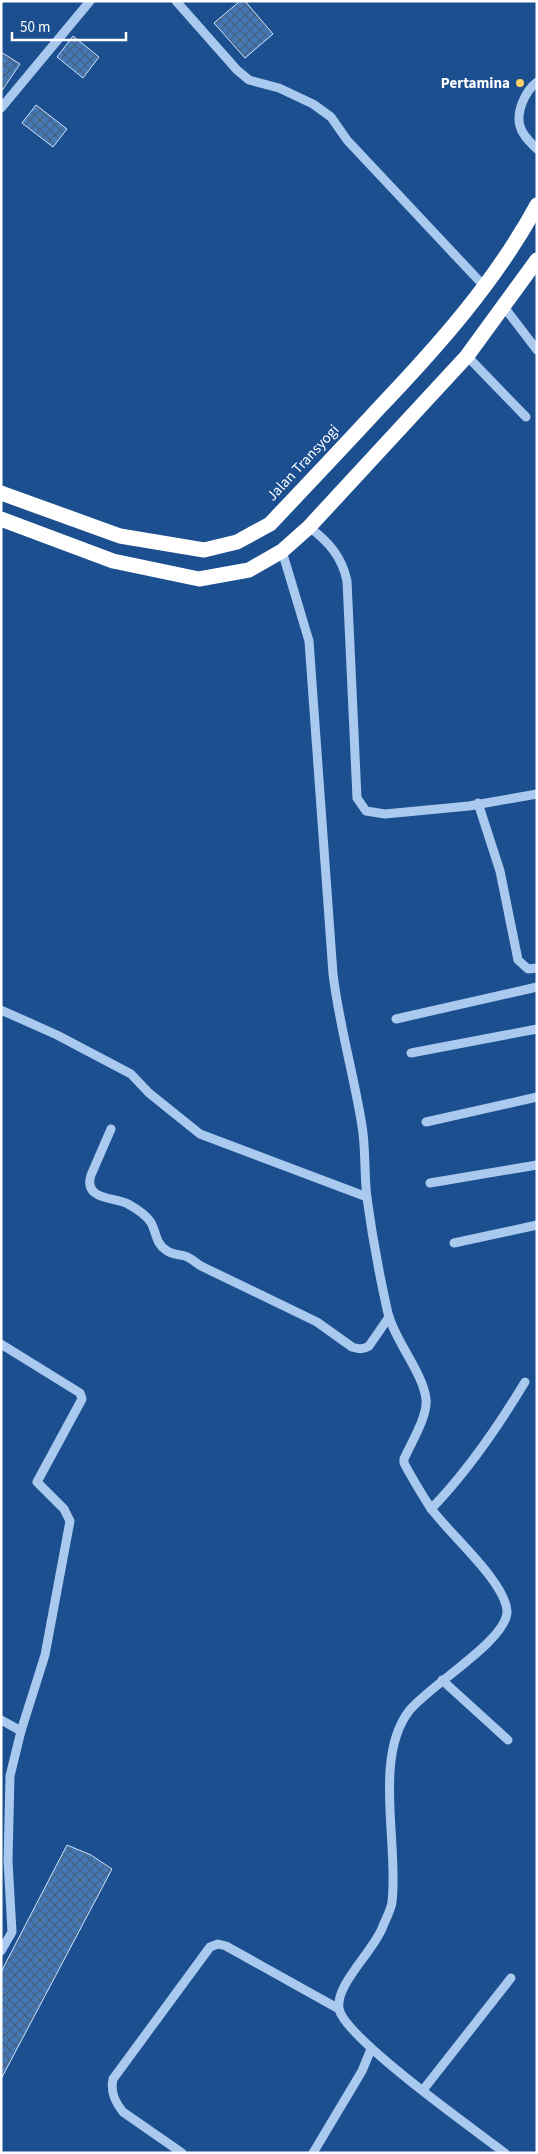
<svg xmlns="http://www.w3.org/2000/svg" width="538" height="2154" font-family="'Source Sans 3',sans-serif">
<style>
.building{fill:url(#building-cross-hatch);stroke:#cfe3fa}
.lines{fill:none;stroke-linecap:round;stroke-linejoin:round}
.minor{stroke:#a9c9ee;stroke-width:9}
.highway{stroke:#fff;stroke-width:15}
.poi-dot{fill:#ffd166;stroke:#1b4f8f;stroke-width:2}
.labels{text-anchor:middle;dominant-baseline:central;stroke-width:4;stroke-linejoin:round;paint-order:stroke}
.poi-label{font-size:15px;font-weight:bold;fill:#fff;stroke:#1b4f8f;text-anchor:end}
.street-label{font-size:15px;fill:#fff;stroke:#1b4f8f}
</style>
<defs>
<pattern id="building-cross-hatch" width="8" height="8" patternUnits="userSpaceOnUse" patternTransform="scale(1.25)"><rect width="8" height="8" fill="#4478b7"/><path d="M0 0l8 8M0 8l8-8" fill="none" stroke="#486282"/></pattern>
</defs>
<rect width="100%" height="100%" fill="#1b4f8f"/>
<g class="building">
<polygon points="240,1 245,1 273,34 245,58 214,23"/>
<polygon points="73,36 99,57 83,78 57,57"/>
<polygon points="1,52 20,64 1,92"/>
<polygon points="36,105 67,129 53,147 22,123"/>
<polygon points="67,1845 91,1855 112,1869 1,2079 1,1972"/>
</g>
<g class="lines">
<g class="minor">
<polyline points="176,1 237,70 249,80 279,88 313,104 331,117 347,140 484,286"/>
<path d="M537 82C525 91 516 112 520 126 522 135 530 142 537 149"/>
<polyline points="1,108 90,1"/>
<polyline points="504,307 537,350"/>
<polyline points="467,356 526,417"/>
<path d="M309 527C329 542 342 557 347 581L357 798 366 811 385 814 469 806 537 794"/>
<path d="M282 551 309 641 333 974C339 1025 354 1075 362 1126 366 1150 364 1174 367 1198 372 1235 379 1273 387 1309 393 1339 423 1372 426 1399 428 1416 411 1443 404 1459V1463C412 1478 421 1493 430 1507 448 1533 505 1581 507 1611 508 1640 428 1686 409 1711 373 1758 399 1846 392 1902 391 1910 386 1918 383 1926 375 1950 335 1984 339 2009 345 2038 476 2131 505 2153"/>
<polyline points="478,803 500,871 518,960 528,969 537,968"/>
<polyline points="1,1010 57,1035 131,1074 149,1093 200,1134 367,1197"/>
<polyline points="396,1019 537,987"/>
<polyline points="411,1053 537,1029"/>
<polyline points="426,1122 537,1097"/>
<path d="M111 1129 91 1175C83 1200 114 1197 128 1204 137 1209 150 1217 153 1227 157 1237 157 1244 166 1250 172 1255 178 1254 185 1256 191 1258 196 1263 201 1266L317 1322 352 1347C359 1349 363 1350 369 1346L389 1317"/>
<polyline points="430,1183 537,1165"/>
<polyline points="454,1243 537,1225"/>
<polyline points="1,1344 80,1393 82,1399 37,1482 64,1509 70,1521 45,1655 21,1731 10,1776 8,1861 12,1932 1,1951"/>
<path d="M431 1509C466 1473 499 1425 525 1382"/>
<polyline points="442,1680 508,1740"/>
<polyline points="1,1720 21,1731"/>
<polyline points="423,2090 511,1978"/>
<path d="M182 2153 123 2112C115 2102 110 2092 113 2079L210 1947 218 1944 226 1946 339 2009"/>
<polyline points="313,2153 362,2071 371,2049"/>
</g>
<g class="highway">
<path d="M1 493 120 536 204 550 237 542 270 524C307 485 343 447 379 408 438 346 496 281 537 205"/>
<polyline points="1,519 113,561 199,579 249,570 282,551 309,527 467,356 537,260"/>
</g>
</g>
<circle class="poi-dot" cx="520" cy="83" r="5"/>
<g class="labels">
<g class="poi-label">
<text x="510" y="83">Pertamina</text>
</g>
<g class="street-label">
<text transform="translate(303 463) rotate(-47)">Jalan Transyogi</text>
</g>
</g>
<rect width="538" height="2154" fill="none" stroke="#ffffff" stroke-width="5"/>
<path d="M12 32v8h114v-8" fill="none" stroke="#ffffff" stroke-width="2.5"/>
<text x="20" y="32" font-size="15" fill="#ffffff" stroke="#1b4f8f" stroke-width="4" paint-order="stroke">50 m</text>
</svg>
